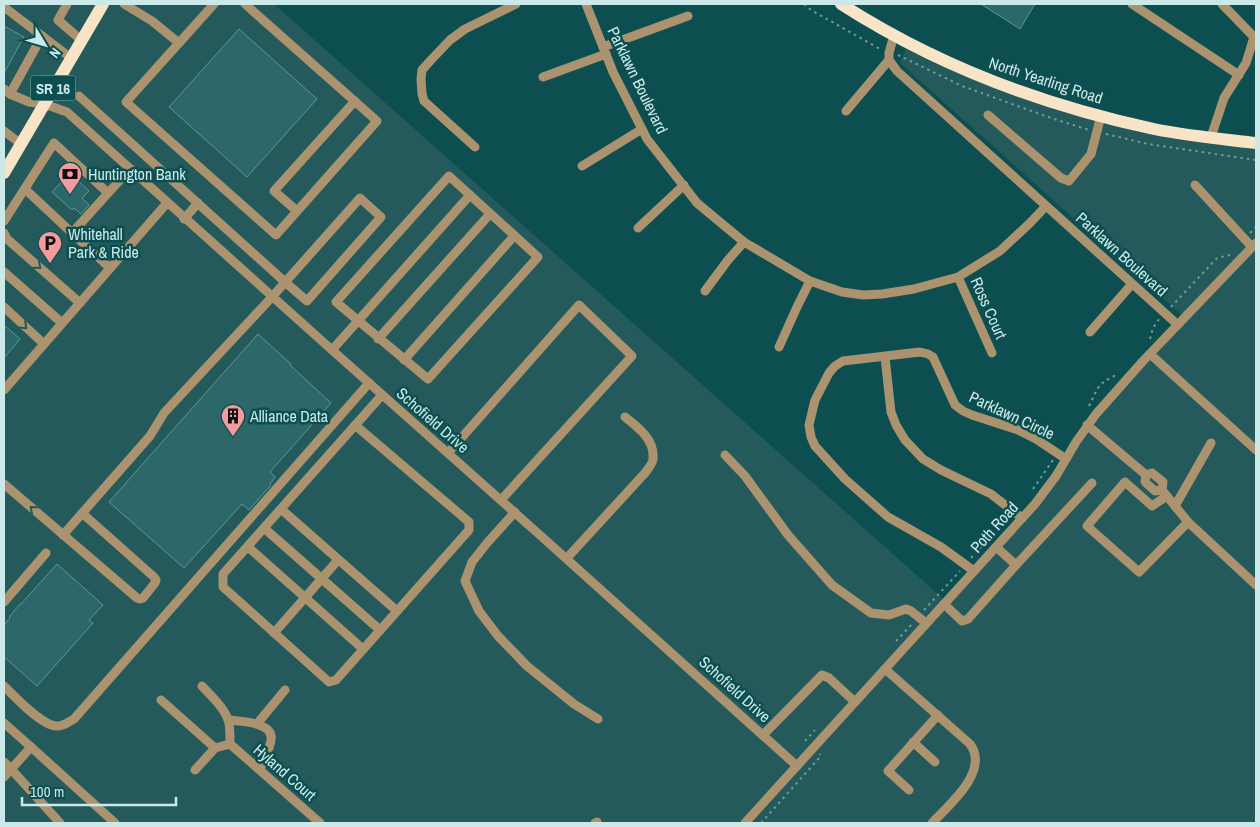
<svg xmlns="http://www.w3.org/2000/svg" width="1260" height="827" font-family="'Archivo Narrow',sans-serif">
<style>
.built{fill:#245a5c}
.building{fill:#2c6769;stroke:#5d9799}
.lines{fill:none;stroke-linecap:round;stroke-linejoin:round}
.path{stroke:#6d9d9e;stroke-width:2;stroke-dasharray:2.5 4;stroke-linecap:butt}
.minor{stroke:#ab936f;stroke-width:9}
.major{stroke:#f8e5c8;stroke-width:12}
.oneway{stroke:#255956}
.labels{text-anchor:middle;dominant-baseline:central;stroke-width:5;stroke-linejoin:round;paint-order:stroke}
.shield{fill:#0d4f51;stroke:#93bbbb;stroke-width:1}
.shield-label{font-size:15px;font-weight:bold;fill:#cce9e9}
.street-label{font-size:16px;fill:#cce9e9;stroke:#0d4f51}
.poi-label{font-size:16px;fill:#cce9e9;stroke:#0d4f51;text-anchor:start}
</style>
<rect width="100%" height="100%" fill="#0d4f51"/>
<polygon class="built" points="4,4 274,4 948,603 1031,512 1082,436 1184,317 900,63 908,43 1072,108 1256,144 1256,823 4,823"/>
<g class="building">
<polygon points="981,4 1035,4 1020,29"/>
<polygon points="4,26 24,37 4,73"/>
<polygon points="239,29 317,99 247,177 169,107"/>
<polygon points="70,173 89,191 82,198 89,205 81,214 74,208 72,210 52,192"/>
<polygon points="4,325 20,339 4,358"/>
<polygon points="258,334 291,364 290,365 331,403 270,472 275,477 270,484 271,485 249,510 242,504 184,568 109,502"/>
<polygon points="57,564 103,605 89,620 93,623 37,686 4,657 4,625 10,618 9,617 20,604 21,604"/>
</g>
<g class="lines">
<g class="path">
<polyline points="804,4 811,10 880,49"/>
<polyline points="898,55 962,86 1051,118 1089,130"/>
<polyline points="1106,134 1148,144 1256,160"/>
<polyline points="1250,233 1256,227"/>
<polyline points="1171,307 1216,259 1221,257 1230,255"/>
<polyline points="1150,339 1153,328 1159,319"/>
<path d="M1089 406C1099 386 1096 385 1118 374"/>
<polyline points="1033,489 1053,460"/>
<polyline points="971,558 985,543"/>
<polyline points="924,610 960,571"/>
<polyline points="896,641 913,623"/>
<polyline points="805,741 815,730"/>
<polyline points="761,823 821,756 820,754"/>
</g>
<g class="minor">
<polyline points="67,4 58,20 81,40"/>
<polyline points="124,4 152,21 179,43"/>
<polyline points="214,4 126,102 276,235 377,121 245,4"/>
<polyline points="586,4 613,72 647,139 697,203 744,242 810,281 842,292 863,295 882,294 914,289 958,277 1000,251 1030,223 1046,206"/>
<polyline points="1132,4 1239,75"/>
<polyline points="4,7 71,58"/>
<polyline points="894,35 889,53 889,60 897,71 1178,325"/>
<polyline points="603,47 688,16"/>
<polyline points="543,77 606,54"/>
<polyline points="4,89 10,94 29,102 44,104 67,112 332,350 541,536 797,766"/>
<polyline points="10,94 42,36"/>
<polyline points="846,111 889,60"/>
<polyline points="988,115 1061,178 1069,181 1091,154 1101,116"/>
<polyline points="4,131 21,144"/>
<polyline points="1211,137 1224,98 1246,63 1254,37 1222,4"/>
<polyline points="475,147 424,101 422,94 421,79 422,70 431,60 450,40 465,29 516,4"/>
<polyline points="582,166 642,129"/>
<polygon points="449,176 538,257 428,379 336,302"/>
<polyline points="1195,185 1252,247"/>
<polyline points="25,189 72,233"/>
<polyline points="297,211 274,191 355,101"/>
<polyline points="184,219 198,203"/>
<polyline points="4,221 54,143 108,193"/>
<polyline points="638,228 684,185"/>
<polyline points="4,233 7,239 80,303"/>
<polyline points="110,268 72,233 129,170"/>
<polyline points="4,272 62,323"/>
<polyline points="958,277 992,353"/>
<polyline points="705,291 728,260 744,242"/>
<polyline points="4,307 44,344"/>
<polyline points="1090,332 1132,284"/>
<polyline points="378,339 490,214"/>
<polyline points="779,347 797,307 810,281"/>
<polyline points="332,350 470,195"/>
<polyline points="1150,354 1256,450"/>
<polyline points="885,357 891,412 896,425 905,440 923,459 941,470 991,494 1022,518"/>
<polyline points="404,360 514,236"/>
<polyline points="4,390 167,203"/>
<polyline points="355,425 469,522 469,530 336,680 329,682 223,587 223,574 382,395"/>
<polyline points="1087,425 1146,475 1145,482 1155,491 1162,490"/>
<polyline points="448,453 579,305 632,356 501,500"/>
<polyline points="725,455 745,476 788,535 832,585 871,613 889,615 906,609 911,611 926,623"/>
<polyline points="1146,475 1152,473 1163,482 1162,490 1188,522 1256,585"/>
<polyline points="4,484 137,598 140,599 143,598 155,583 156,580 154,577 82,513"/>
<polyline points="1167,496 1152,506 1125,482 1087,526 1139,572 1188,522"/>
<polyline points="1175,506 1211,443"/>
<polyline points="281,509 397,611"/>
<polyline points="515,512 487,543 472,562 465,581 479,611 498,636 527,666 574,704 598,719"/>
<polyline points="264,528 380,630"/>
<polyline points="63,535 150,436 164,413 272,297 360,198 381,217 307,301 285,282 79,96"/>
<polyline points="248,547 363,649"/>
<path d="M567 558 645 473C648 469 653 463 653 459 655 440 638 427 625 417"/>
<polyline points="1016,565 1092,483"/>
<polyline points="974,571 941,547 888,517 845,479 815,446 811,437 809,425 815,400 829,373 835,366 843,361 920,352 928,354 933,357 955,405 963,411 972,415 1018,430 1036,439 1066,459"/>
<polyline points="4,602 46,553"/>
<polyline points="944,604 962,621 968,619 1016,565 996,547"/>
<polyline points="274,633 338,560"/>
<path d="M885 669 970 744C990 771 949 805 932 823"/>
<path d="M4 686C15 697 41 725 56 726 63 727 68 722 74 719L369 383"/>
<path d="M202 686C211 696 226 709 229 723 230 729 230 737 230 744"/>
<polyline points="161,700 215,748"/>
<path d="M228 720C240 721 274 722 271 740 270 750 262 760 260 770"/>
<polyline points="4,723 31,747 4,777"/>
<polyline points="257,724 285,690"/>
<polyline points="763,735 822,675 829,678 855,702"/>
<polyline points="913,742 935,762"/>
<polyline points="230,744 320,823"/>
<polyline points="31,747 115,823"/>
<polyline points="4,762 11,769 60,823"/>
<polyline points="195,770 215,748 230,744"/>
<polyline points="909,790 888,771 938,715"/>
<polyline points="595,823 597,822"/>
<polyline points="745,823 1035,504 1056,476 1076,442 1096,414 1143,361 1256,243"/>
</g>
<g class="major">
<path d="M841 4C936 65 1045 106 1154 129 1188 136 1222 139 1256 143"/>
<polyline points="4,173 103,4"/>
</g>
</g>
<defs><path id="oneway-chevron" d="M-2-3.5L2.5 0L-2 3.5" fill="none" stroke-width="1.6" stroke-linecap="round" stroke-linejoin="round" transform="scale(1.25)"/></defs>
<g class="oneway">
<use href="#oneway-chevron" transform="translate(38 266) rotate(41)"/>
<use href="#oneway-chevron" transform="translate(24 326) rotate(43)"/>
<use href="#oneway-chevron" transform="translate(33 509) rotate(-139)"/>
</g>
<defs>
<g id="bank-pin" transform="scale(1.25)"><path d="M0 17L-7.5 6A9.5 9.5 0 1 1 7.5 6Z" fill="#f59b9d" stroke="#0d4f51"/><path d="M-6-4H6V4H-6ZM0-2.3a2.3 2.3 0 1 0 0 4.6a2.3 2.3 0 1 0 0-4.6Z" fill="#111"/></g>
<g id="parking-pin" transform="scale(1.25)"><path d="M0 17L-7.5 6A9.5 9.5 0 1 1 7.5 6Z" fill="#f59b9d" stroke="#0d4f51"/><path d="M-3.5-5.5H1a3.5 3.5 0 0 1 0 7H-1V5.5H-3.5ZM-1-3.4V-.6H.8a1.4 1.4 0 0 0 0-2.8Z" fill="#111"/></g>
<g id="building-pin" transform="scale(1.25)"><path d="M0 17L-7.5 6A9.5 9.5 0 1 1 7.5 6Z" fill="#f59b9d" stroke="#0d4f51"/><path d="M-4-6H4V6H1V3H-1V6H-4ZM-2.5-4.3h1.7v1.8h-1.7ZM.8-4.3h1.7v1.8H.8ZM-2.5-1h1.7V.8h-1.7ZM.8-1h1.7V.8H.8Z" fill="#111"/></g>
</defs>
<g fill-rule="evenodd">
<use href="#bank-pin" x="70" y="174"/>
<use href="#parking-pin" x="50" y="243"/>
<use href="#building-pin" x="233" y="416"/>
</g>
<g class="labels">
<rect class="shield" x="30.5" y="75.5" width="45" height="25" rx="4"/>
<g class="shield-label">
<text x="53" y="88">SR 16</text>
</g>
<g class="street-label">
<text transform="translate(638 80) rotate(64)">Parklawn Boulevard</text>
<text transform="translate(1046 80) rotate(18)">North Yearling Road</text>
<text transform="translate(1122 254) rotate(42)">Parklawn Boulevard</text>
<text transform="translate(989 308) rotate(66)">Ross Court</text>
<text transform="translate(1012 415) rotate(25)">Parklawn Circle</text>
<text transform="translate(433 420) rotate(41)">Schofield Drive</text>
<text transform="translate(994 527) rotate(-48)">Poth Road</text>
<text transform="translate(735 689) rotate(42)">Schofield Drive</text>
<text transform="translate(285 772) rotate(41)">Hyland Court</text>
</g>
<g class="poi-label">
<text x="88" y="174">Huntington Bank</text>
<text x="68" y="234">Whitehall<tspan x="68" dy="18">Park &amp; Ride</tspan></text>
<text x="250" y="416">Alliance Data</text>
</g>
</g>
<rect width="1260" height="827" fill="none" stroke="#cce9e9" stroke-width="10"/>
<g transform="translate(45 45) rotate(128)" stroke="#0d4f51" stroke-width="4" paint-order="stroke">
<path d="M0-4L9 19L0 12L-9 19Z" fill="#cce9e9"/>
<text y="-8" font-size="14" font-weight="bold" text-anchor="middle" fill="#cce9e9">N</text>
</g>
<path d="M22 797v8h154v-8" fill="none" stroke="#cce9e9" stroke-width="2.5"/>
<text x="30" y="797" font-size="15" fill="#cce9e9" stroke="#0d4f51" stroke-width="4" paint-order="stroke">100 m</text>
</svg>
